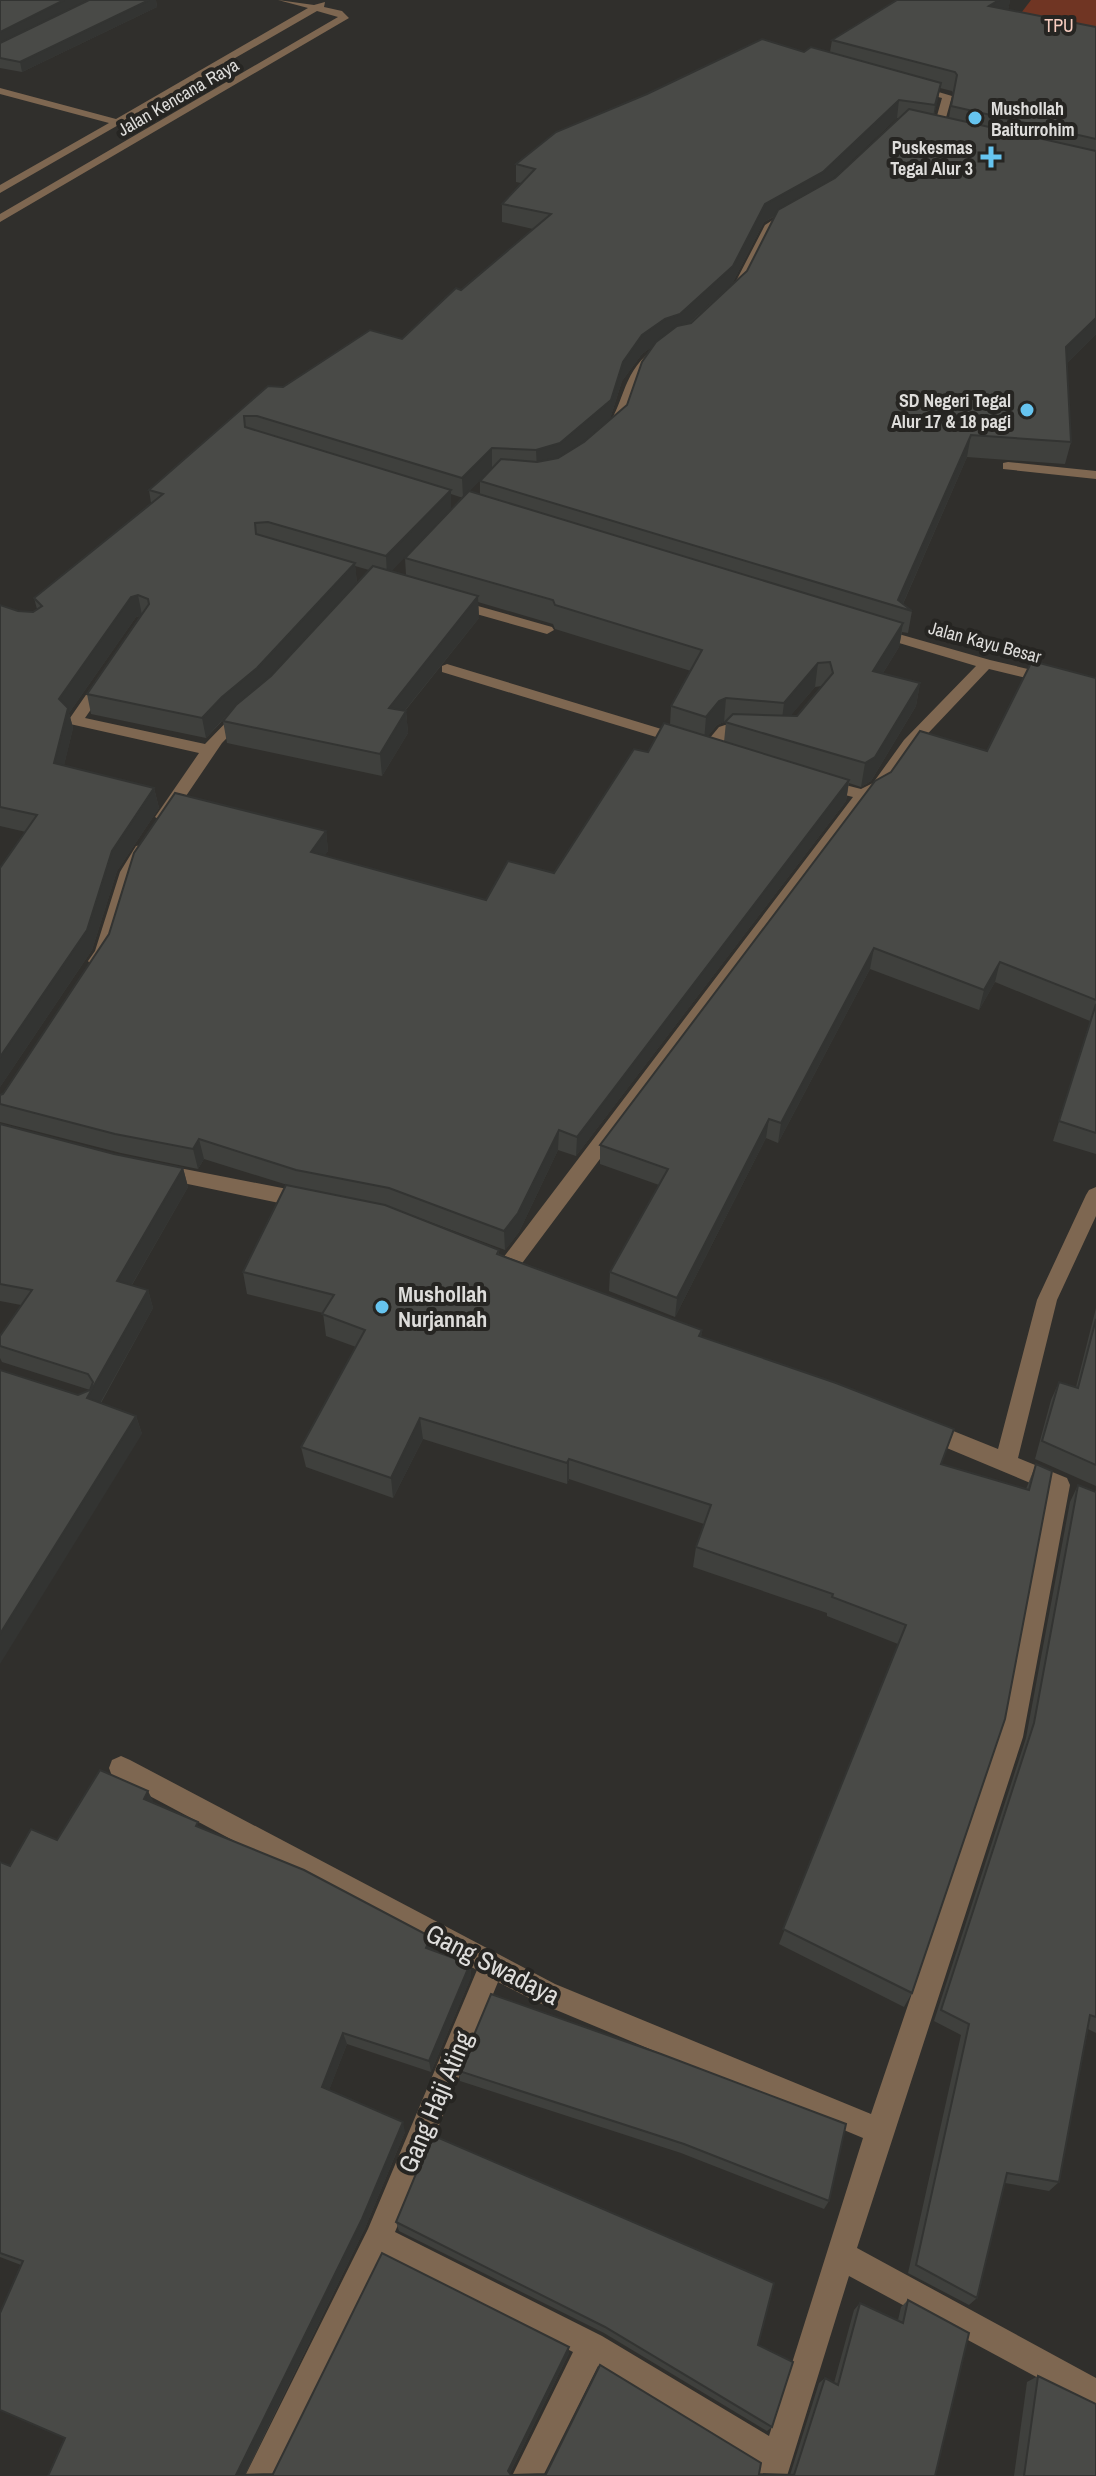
<svg xmlns="http://www.w3.org/2000/svg" width="1096" height="2476" font-family="'Archivo Narrow',sans-serif">
<style>
.green{fill:#703523}
.lines{fill:none;stroke-linecap:round;stroke-linejoin:round}
.minor{fill:#7e6751;fill-rule:evenodd}
.wall{fill:#3f403d;fill-rule:evenodd}
.shaded-wall{fill:#333432}
.building{fill:#494a47;stroke:#333432;stroke-width:2}
.poi-dot{fill:#66c4ef;stroke:#262522;stroke-width:3}
.labels{text-anchor:middle;dominant-baseline:central;stroke-width:8;stroke-linejoin:round;paint-order:stroke}
.far-park-label{font-size:18px;fill:#f7cdc0;stroke:#262522}
.far-street-label{font-size:18px;fill:#dedddb;stroke:#262522}
.far-poi-label{font-size:18px;font-weight:bold;fill:#dedddb;stroke:#262522;text-anchor:end}
.poi-label{font-size:22px;font-weight:bold;fill:#dedddb;stroke:#262522;text-anchor:start}
.near-street-label{font-size:26px;fill:#dedddb;stroke:#262522}
</style>
<rect width="100%" height="100%" fill="#302f2c"/>
<polygon class="green" points="1031,0 1096,0 1096,28 1003,37"/>
<g class="lines">
<g class="minor">
<polygon points="278,0 314,5 325,2 324,7 342,11 349,18 0,222 0,214 338,17 317,11 0,193 0,185 109,123 0,94 0,88 116,119 308,8"/>
<polygon points="915,85 952,96 942,132 933,130 942,98 911,90 911,86"/>
<polygon points="788,210 798,212 774,229 746,285 736,287 734,285 765,225"/>
<path d="M651 351 661 354 642 375 633 394 625 422 615 433H605L604 430C625 406 620 376 651 351Z"/>
<polygon points="1008,462 1096,471 1096,479 1003,469 1003,463"/>
<polygon points="453,599 552,627 554,630 547,634 448,606 446,603"/>
<polygon points="874,627 990,660 1096,685 1096,695 989,669 916,746 885,791 869,799 517,1270 503,1270 500,1264 503,1258 853,797 816,788 816,780 822,779 861,789 873,783 904,740 976,666 869,634 869,628"/>
<polygon points="447,664 691,738 693,741 691,744 679,744 442,672 442,666"/>
<polygon points="104,674 112,679 85,718 205,744 239,709 244,707 252,712 222,743 169,821 163,822 155,817 199,753 70,724 70,718 99,676"/>
<polygon points="725,725 749,727 757,732 749,737 729,735 716,751 704,751 704,745 719,727"/>
<path d="M142 845 150 850C127 887 126 931 103 965H91L88 961 95 951 120 872 136 846Z"/>
<polygon points="159,1164 308,1193 315,1196 318,1201 315,1206 308,1209 159,1178 152,1176 149,1171 152,1166"/>
<path d="M1096 1187V1216L1057 1300 1018 1458 1067 1478 1070 1485 1023 1737 857 2248 1096 2378V2409L849 2276 787 2476H757L760 2465 598 2366 543 2476H512L573 2352 384 2257 276 2476H245L368 2229 477 1970 112 1776 109 1768 112 1760 121 1756 130 1760 555 1984 871 2114 999 1737 1047 1490 918 1436 915 1429 918 1422 926 1420 998 1449 1037 1300 1086 1195 1089 1190ZM498 1982 537 2002 863 2138 769 2436 602 2336 395 2232Z"/>
</g>
</g>
<g class="wall">
<polygon points="0,0 86,0 19,34 89,0 156,0 157,7 22,72 0,68"/>
<path d="M1010 0 1008 10 1096 27V334L1067 363 1071 442 1065 464 967 457 903 604 912 611 908 633 902 632 899 647 883 673 920 683 916 706 871 781 861 787 849 783 846 801 576 1156 558 1150 519 1232 505 1250 387 1206 499 1250V1254L702 1330 701 1337 942 1465 1026 1489 1036 1464 912 1993 904 2007 779 1944 898 1644 827 1616V1613L693 1567 696 1547 704 1524 569 1479 567 1484 423 1439 393 1498 306 1467 301 1447 356 1347 326 1336 323 1313 247 1294 243 1272 294 1187 204 1159 198 1169 121 1153 0 1122V1095L326 831 328 851 324 856 486 900 554 873 670 725 671 706 691 671 555 629 553 624 478 602 479 618 405 711H406L408 733 382 776 227 743 223 721 230 713 206 738 91 714 87 694 140 616 136 617 69 713 73 728 64 765 154 788 159 808 117 871 92 950 0 1087V868L26 832 0 826V605L18 611 33 612 37 609 34 598 151 503 149 490 283 387 402 339 533 229 502 222V204L521 183 516 182V164L804 52H830L832 40ZM940 88 952 91 953 93 949 118 934 115ZM897 118H899L835 178 831 180ZM776 216 747 271 689 323 732 284 764 222ZM653 346 627 405 610 419 622 381 642 354ZM492 468 480 481V494L469 491ZM451 494 463 498 451 509ZM449 511 405 558 406 575 391 571ZM355 566 369 570 268 679 357 583ZM822 686 797 716H790L815 687ZM724 722H726L724 742 707 737 717 725Z"/>
<polygon points="1096,678 1096,1154 1053,1141 1090,1021 995,982 979,1010 870,969 778,1143 766,1138 675,1317 609,1291 610,1272 659,1185 600,1164 600,1145 987,751"/>
<polygon points="0,1124 114,1154 183,1168 188,1187 132,1285 148,1290 153,1308 101,1403 136,1416 142,1434 78,1395 90,1390 2,1362 0,1358 0,1336 21,1305 0,1301"/>
<polygon points="1096,1308 1096,1486 1035,1459 1051,1400 1059,1382 1076,1387"/>
<polygon points="1078,1485 1096,1492 1096,2033 1088,2029 1059,2182 1049,2191 1005,2183 977,2298 969,2305 908,2273 961,2035 934,2021 1026,1738 1070,1502"/>
<polygon points="154,1804 433,1950 470,1964 471,1977 431,2072 347,2044 329,2090 405,2132 365,2228 245,2475 273,2474 569,2347 569,2353 510,2473 511,2475 790,2475 819,2383 825,2378 834,2383 854,2310 860,2303 898,2320 901,2307 908,2300 935,2476 48,2476 65,2438 21,2265 0,2257 0,1862 10,1866 57,1840"/>
<polygon points="491,1994 829,2201 824,2209 681,2153 460,2081 459,2071"/>
<polygon points="396,2222 758,2345 772,2427 767,2431 604,2333 399,2231"/>
<polygon points="1038,2376 1096,2476 1014,2476 1027,2382"/>
</g>
<g class="shaded-wall">
<polygon points="64,0 86,0 0,44 0,32"/>
<polygon points="149,0 156,0 157,7 22,72 20,62"/>
<polygon points="999,0 1010,0 1008,11 989,6"/>
<polygon points="941,83 938,100 932,123 935,105"/>
<polygon points="899,100 897,118 821,190 764,222 732,284 678,333 664,338 642,354 622,381 610,419 560,462 537,470 536,450 623,362 642,335 765,204"/>
<polygon points="1096,318 1096,334 1061,369 1066,347"/>
<polygon points="971,435 967,457 901,608 898,600"/>
<polygon points="492,448 492,468 463,498 462,478"/>
<polygon points="451,490 451,509 387,576 386,556"/>
<polygon points="355,563 357,583 260,688 225,717 206,738 202,718 222,697"/>
<polygon points="138,595 142,615 136,617 69,713 73,728 60,783 54,763 59,699 131,597"/>
<polygon points="478,596 479,618 390,729 389,708"/>
<polygon points="903,623 899,647 870,694 873,671"/>
<polygon points="818,663 815,687 781,727 784,703"/>
<polygon points="920,683 916,706 871,781 861,787 865,763"/>
<polygon points="726,698 724,722 717,725 704,741 706,717 719,701"/>
<polygon points="406,711 408,733 382,776 380,754"/>
<polygon points="849,780 846,801 576,1156 577,1137"/>
<polygon points="154,788 159,808 117,871 92,950 0,1087 0,1057 112,851"/>
<polygon points="326,831 328,851 313,873 311,852"/>
<polygon points="874,948 870,969 778,1143 781,1123"/>
<polygon points="1000,962 995,982 979,1010 984,990"/>
<polygon points="769,1119 766,1138 675,1317 677,1298"/>
<polygon points="559,1130 558,1150 519,1232 505,1250 504,1231"/>
<polygon points="199,1139 204,1159 198,1169 193,1149"/>
<polygon points="183,1168 188,1187 123,1300 117,1281"/>
<polygon points="148,1290 153,1308 93,1416 87,1398"/>
<polygon points="136,1416 142,1434 0,1664 0,1634"/>
<polygon points="420,1418 423,1439 393,1498 391,1478"/>
<polygon points="569,1459 569,1479 567,1484 567,1463"/>
<polygon points="148,1791 155,1805 144,1799"/>
<polygon points="431,1937 433,1950 426,1948"/>
<polygon points="470,1964 471,1977 431,2072 429,2061"/>
<polygon points="343,2033 347,2044 326,2098 322,2087"/>
<polygon points="403,2122 405,2132 365,2228 244,2476 236,2475"/>
<polygon points="569,2347 569,2353 509,2475 508,2471"/>
</g>
<g class="building">
<polygon points="0,0 64,0 0,32"/>
<polygon points="89,0 149,0 20,62 0,58 0,43"/>
<polygon points="897,0 999,0 989,6 1096,27 1096,139 951,106 957,75 955,72 832,40"/>
<polygon points="762,39 804,52 811,47 941,83 935,105 899,100 823,172 765,204 733,266 680,314 665,319 642,335 623,362 611,400 560,443 536,450 492,448 462,478 257,416 244,416 245,427 451,490 386,556 268,522 255,523 256,534 355,563 257,668 222,697 202,718 87,694 149,604 148,599 138,595 131,597 59,699 68,708 54,763 154,788 112,851 87,930 0,1057 0,868 37,815 0,807 0,605 18,611 33,612 42,606 34,598 163,494 149,490 268,386 283,387 370,330 402,339 456,288 461,290 551,214 502,204 535,169 516,164 556,132 647,94"/>
<polygon points="909,109 1096,151 1096,318 1066,347 1071,442 971,435 898,600 912,611 480,481 501,459 537,462 558,458 584,442 627,405 642,362 656,342 677,326 691,323 747,271 778,210 835,178"/>
<polygon points="469,491 903,623 873,671 920,683 875,757 865,763 725,722 733,714 797,716 833,673 830,662 818,663 784,703 726,698 719,701 706,717 671,706 702,650 555,605 553,600 405,558"/>
<polygon points="373,566 478,596 389,708 406,711 380,754 223,721 236,705 271,676"/>
<polygon points="1032,661 1096,678 1096,1000 1000,962 984,990 874,948 781,1123 769,1119 677,1298 610,1272 668,1169 600,1145 875,781 891,772 920,731 987,751"/>
<polygon points="664,723 849,780 577,1137 559,1130 518,1213 504,1231 389,1188 296,1170 199,1139 193,1149 115,1134 0,1104 0,1095 3,1094 109,934 134,853 175,793 326,831 311,852 486,900 508,861 554,873 634,749 648,752"/>
<polygon points="1096,1004 1096,1133 1059,1121"/>
<polygon points="0,1124 114,1154 183,1168 117,1281 148,1290 87,1398 136,1416 0,1634 0,1370 78,1395 90,1390 93,1382 88,1374 0,1346 0,1336 32,1290 0,1284"/>
<polygon points="286,1185 385,1205 499,1250 497,1254 702,1330 699,1336 836,1383 954,1429 941,1464 1029,1490 1036,1464 1052,1471 1005,1719 912,1993 783,1929 906,1625 832,1597 833,1594 696,1547 711,1505 569,1459 567,1463 420,1418 391,1478 301,1447 365,1330 322,1314 334,1295 243,1272"/>
<polygon points="1096,1319 1096,1465 1042,1441 1059,1382 1078,1388"/>
<polygon points="1078,1485 1096,1492 1096,2017 1090,2015 1059,2182 1007,2173 977,2298 916,2265 969,2024 941,2010 1034,1723"/>
<polygon points="100,1770 148,1791 144,1799 198,1822 196,1826 304,1870 431,1937 426,1948 470,1964 429,2061 343,2033 322,2087 403,2122 362,2219 236,2475 273,2474 382,2253 569,2347 508,2471 511,2475 546,2474 600,2365 761,2463 759,2474 794,2475 825,2378 838,2385 860,2303 903,2323 908,2300 969,2333 935,2476 48,2476 65,2438 0,2410 0,2313 23,2261 0,2253 0,1862 10,1866 31,1829 57,1840"/>
<polygon points="491,1994 661,2054 846,2124 829,2201 684,2144 459,2071"/>
<polygon points="432,2135 774,2283 758,2345 793,2362 772,2427 605,2327 396,2222"/>
<polygon points="1038,2376 1096,2404 1096,2476 1024,2476"/>
</g>
<g class="poi-dot">
<circle cx="975" cy="118" r="8"/>
<path d="M987 145h8v8h8v8h-8v8h-8v-8h-8v-8h8z"/>
<circle cx="1027" cy="410" r="8"/>
<circle cx="382" cy="1307" r="8"/>
</g>
<g class="labels">
<g class="far-park-label">
<text x="1059" y="25">TPU</text>
</g>
<g class="far-street-label">
<text transform="translate(178 97) rotate(-30)">Jalan Kencana Raya</text>
<text transform="translate(985 642) rotate(15)">Jalan Kayu Besar</text>
</g>
<g class="far-poi-label">
<text x="991" y="108" text-anchor="start">Mushollah<tspan x="991" dy="21">Baiturrohim</tspan></text>
<text x="973" y="147">Puskesmas<tspan x="973" dy="21">Tegal Alur 3</tspan></text>
<text x="1011" y="400">SD Negeri Tegal<tspan x="1011" dy="21">Alur 17 &amp; 18 pagi</tspan></text>
</g>
<g class="poi-label">
<text x="398" y="1294">Mushollah<tspan x="398" dy="25">Nurjannah</tspan></text>
</g>
<g class="near-street-label">
<text transform="translate(493 1964) rotate(27)">Gang Swadaya</text>
<text transform="translate(435 2102) rotate(-67)">Gang Haji Ating</text>
</g>
</g>
</svg>
